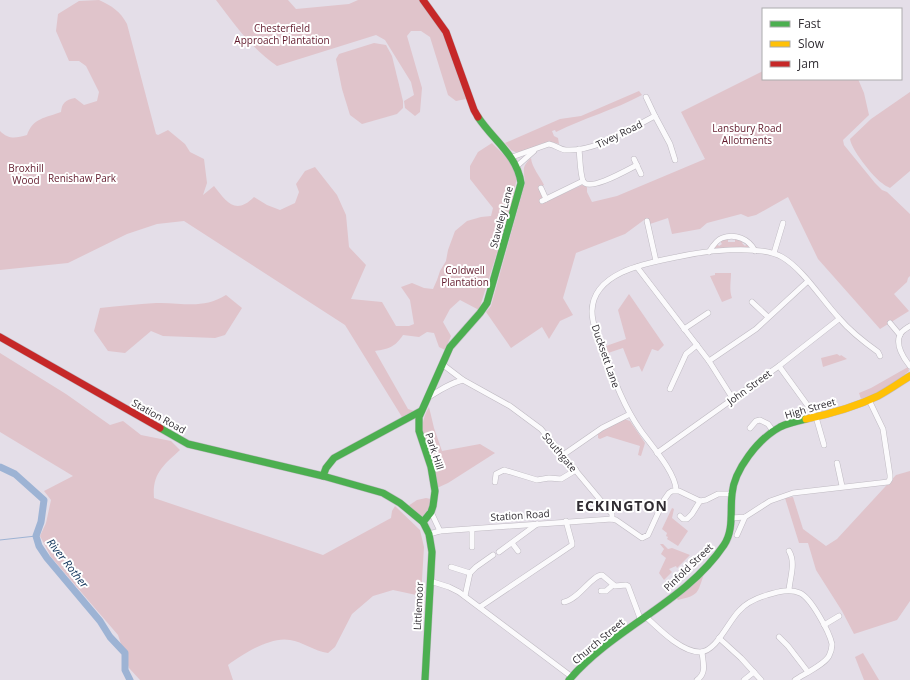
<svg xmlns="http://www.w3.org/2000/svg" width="910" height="680" font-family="'Open Sans',sans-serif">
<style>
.green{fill:#e0c4cb}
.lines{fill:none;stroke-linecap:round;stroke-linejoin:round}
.stream{stroke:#9db3d4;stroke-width:1}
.river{stroke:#9db3d4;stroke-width:7}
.street-casing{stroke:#bfbac2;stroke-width:6}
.fast-casing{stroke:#bfbac2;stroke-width:8}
.slow-casing{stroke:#bfbac2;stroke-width:8}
.jam-casing{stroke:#bfbac2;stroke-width:8}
.street{stroke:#fbfafc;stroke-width:5}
.fast{stroke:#4caf50;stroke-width:7}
.slow{stroke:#ffc107;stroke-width:7}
.jam{stroke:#c62828;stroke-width:7}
.labels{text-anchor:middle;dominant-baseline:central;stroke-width:4;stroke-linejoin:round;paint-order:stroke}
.park-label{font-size:10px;fill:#61192b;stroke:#fff}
.street-label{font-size:10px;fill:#302c32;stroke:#fff}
.water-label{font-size:11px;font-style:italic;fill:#0a2e56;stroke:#fff}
.district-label{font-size:14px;font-weight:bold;letter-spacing:1px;fill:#302c32;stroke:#fff}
</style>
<rect width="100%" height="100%" fill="#e4dee8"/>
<g class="green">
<path d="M99 0C112 6 120 11 127 24L156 134 158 135 168 130 185 144 190 152 204 159 207 183 203 195 214 186C226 201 235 216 254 197L267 205 280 210 295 203 299 192 296 184 305 171 315 167 337 195 346 215 349 247 366 265 351 299 382 302 396 326H409L414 324 410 300 401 287 412 283 424 288 433 289 437 280 440 271 446 261 448 250 455 231 467 221 481 217 491 216 493 208 470 179V166L478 152 492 143 508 159 517 176 512 205 479 310 460 300 450 309 443 322 451 336 445 350 439 347 434 333 427 332 419 337 403 335C395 347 389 349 375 351L408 409 414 411 402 417 345 325 184 221 157 224 127 234 68 263 0 270V131C9 140 16 138 27 135 33 118 45 118 61 112 62 103 65 100 75 98L84 105 97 101 99 92 86 66 79 61H69L56 31 58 14 79 1Z"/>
<path d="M216 0H288L296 9 349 4 358 0H421L438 23 446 38 466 99 456 101 448 95 430 37 421 31H411L407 36 422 88 420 112 415 116 405 108 404 101 414 95 411 82 385 40 376 35 277 66C252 49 234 24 216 0Z"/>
<polygon points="374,43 386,45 392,56 403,101 403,108 397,114 362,124 350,115 342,89 336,59 339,54"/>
<path d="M763 71V79H858L864 93 869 115 843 140 844 145 875 183 882 190 887 192 910 214V276L908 278 907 282 894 294 909 311 880 329 818 259 788 197 756 215 748 217 741 214 707 223 700 229 672 234 668 218 650 224 644 220 625 234 576 253 563 298 573 315 560 321 549 339 542 327 511 348 486 312 491 306 525 183C524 170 521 167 531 158 532 168 540 176 544 185L539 188 543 197 539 200 541 204 582 185 587 187V192L592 202 617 196 705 159 681 112Z"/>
<path d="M639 91 642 95C614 110 584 118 556 132L555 130 552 131 554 136 558 138 559 144C541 137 533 152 515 152L511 150 505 143 560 119 581 116Z"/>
<path d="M910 92V171L890 188C888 187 884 185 882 183 873 177 851 149 850 139L871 119Z"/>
<polygon points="735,238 744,241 742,243 745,246 747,244 750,247 714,248 717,244 719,246 722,244 720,241 728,239 728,242 735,242"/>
<path d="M715 273H731C731 281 729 290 732 298L722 302 710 276 715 275Z"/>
<polygon points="629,294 664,345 658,351 652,349 642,372 639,366 631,368 623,348 608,353 606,346 626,339 618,310"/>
<path d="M226 295 242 308 225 335 215 338 163 336 151 331 125 353 108 351 94 331 100 308C119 306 137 304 156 303 182 302 202 310 226 295Z"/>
<path d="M0 353 66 394 110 425 123 421 141 435 171 441 180 450C164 465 152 473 154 498L323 555 391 518 392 511 395 506 420 530 424 547 421 596 393 590 373 596 352 614 335 647 328 653C314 651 303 642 290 640 271 636 243 654 228 665L233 680H140L129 668 118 635 51 557 40 536 46 523 51 500 44 491 73 476 0 432Z"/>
<polygon points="837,354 840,356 841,355 847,359 823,367 821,358"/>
<polygon points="908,367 909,371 905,374 906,376 874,394 861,399 859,393 871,388"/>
<path d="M429 407 434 428 442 451 480 444 495 453 448 483 437 488C436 482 436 475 435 469 429 444 414 433 429 407Z"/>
<polygon points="624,419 630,421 645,443 641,456 638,455 640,446 607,436 600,439 598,438 598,433 607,427"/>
<polygon points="910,471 910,601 897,620 854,634 842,611 816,570 808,543 799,543 785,498 793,497 803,529 826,546 837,539 896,475"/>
<polygon points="426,498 431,499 429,508 423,517 408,506 417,500"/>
<polygon points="672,508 674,509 672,518 688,531 678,546 667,539 668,537 666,536 667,533 662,529"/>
<polygon points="660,544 663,544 668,549 672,548 690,555 677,568 676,566 669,569 672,572 664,580 659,573 666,558 661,554 664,549"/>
<path d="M704 574C697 594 699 595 678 600L676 598Z"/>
<polygon points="863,653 879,680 864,680 855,657"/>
</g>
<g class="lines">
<polyline class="stream" points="0,540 36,536"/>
<polyline class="river" points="0,467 15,474 44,500 41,522 36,536 39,546 47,558 100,621 110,637 125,653 125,670 130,680"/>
<g class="street-casing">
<g id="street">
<polyline points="646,97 655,116"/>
<path d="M579 149C580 158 580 173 583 181 588 193 629 169 637 165"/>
<path d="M512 157 549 144C556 145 560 150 566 150 596 152 629 129 655 116L670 144 675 160"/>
<polyline points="634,159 641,174"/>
<polyline points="517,166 534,151"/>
<polyline points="541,188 546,199"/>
<polyline points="542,201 583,181"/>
<polyline points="647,221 656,261"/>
<path d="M709 252C712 247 716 240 722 238 735 233 749 239 755 251"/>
<polyline points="774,253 783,223"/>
<polyline points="637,267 709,361 733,399"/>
<polyline points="752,302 768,317"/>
<polyline points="890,323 900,335"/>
<path d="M910 326C907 328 901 331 900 335 895 345 904 359 910 366"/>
<polyline points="684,329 708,313"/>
<polyline points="709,361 756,329 808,281"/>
<polyline points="442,364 463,380 510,406 541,429 612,514 612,519"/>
<polyline points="779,366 816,417 824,445"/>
<polyline points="670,389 686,354 697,345"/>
<path d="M429 397C440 390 450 383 463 380"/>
<polyline points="750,428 756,421 760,420 768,424 773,431"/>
<polyline points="657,453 779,366 839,319"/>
<polyline points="563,455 602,428 630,414"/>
<polyline points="837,463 842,486"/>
<polyline points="495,482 496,474 504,470 537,480 549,478 561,479 576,470"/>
<path d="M676 490C676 473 651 445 641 431 624 407 615 382 605 354 600 341 592 326 592 311 593 272 647 263 677 257 702 251 759 244 782 257 803 269 822 300 839 318 850 331 864 342 878 352L880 356"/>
<polyline points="431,512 440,531"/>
<polyline points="680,516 683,519 687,519 692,514 700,501"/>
<polyline points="732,518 745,517 770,501 793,493 888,482 890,479 890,475 883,429 869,400"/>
<polyline points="429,534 440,531 612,519 616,520 642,538 648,535 664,500 669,493 672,491 679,491 700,501 706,500 718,494 732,494"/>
<polyline points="737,535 745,517"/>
<polyline points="512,543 518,551"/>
<polyline points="472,547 472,529"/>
<polyline points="499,552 537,524"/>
<polyline points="451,567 470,573"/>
<polyline points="430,581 449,587 459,592 572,677"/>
<path d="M789 590C790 577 796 563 789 551"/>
<polyline points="601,591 606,591 613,585"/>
<polyline points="465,596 470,573 476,567 493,555"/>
<path d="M564 602C578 600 592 575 602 575L615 586 626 585 628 586 640 618"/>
<polyline points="480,607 572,545 572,543 566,521"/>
<path d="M645 616C658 628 681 652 700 652 716 652 728 622 739 611 746 603 757 598 767 595 777 592 790 588 800 593 811 598 829 631 832 644 832 648 831 652 829 656 824 665 804 674 795 680"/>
<polyline points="824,625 839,616"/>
<polyline points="779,637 788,646 808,672"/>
<polyline points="719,638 741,658 761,680"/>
<path d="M697 680C707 673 703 663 702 652"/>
<polyline points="744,680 754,672"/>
</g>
</g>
<g class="fast-casing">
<g id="fast">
<polyline points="160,428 188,444 323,476 383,493 400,503 423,522 429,534 432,552 425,680"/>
<polyline points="323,476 326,468 334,458 421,411"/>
<path d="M423 522 431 512 433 506 435 491 431 467 419 431V417L450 347 480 313 487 303 521 183C517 155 493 140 478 117"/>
<path d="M569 680C614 627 685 603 724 545 734 530 730 511 732 494 734 470 758 439 780 427 788 423 797 421 806 419"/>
</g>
</g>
<g class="slow-casing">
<path id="slow" d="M806 419C830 414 855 407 878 396 889 390 899 383 910 376"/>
</g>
<g class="jam-casing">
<g id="jam">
<polyline points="423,0 446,32 474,110 478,117"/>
<polyline points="0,337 160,428"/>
</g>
</g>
<use href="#street" class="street"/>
<use href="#fast" class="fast"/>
<use href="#slow" class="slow"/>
<use href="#jam" class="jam"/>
</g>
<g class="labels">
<g class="park-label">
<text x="282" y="28">Chesterfield<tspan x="282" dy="12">Approach Plantation</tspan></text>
<text x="747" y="128">Lansbury Road<tspan x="747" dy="12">Allotments</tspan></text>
<text x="26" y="168">Broxhill<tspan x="26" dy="12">Wood</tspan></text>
<text x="82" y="178">Renishaw Park</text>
<text x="465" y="270">Coldwell<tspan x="465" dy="12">Plantation</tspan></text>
</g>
<g class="street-label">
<text transform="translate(619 134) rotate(-26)">Tivey Road</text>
<text transform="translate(501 217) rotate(-75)">Staveley Lane</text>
<text transform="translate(606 356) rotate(71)">Ducksett Lane</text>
<text transform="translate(749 387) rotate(-36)">John Street</text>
<text transform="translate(810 408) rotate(-16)">High Street</text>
<text transform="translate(159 416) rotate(29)">Station Road</text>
<text transform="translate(435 451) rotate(72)">Park Hill</text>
<text transform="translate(560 452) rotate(50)">Southgate</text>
<text transform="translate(520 515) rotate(-4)">Station Road</text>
<text transform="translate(688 567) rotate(-44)">Pinfold Street</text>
<text transform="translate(418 606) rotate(-87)">Littlemoor</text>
<text transform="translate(598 641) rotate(-40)">Church Street</text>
</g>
<g class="water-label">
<text transform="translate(68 563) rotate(52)">River Rother</text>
</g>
<g class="district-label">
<text x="622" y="505">ECKINGTON</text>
</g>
</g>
<rect x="762" y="8" width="140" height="72" fill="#ffffff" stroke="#acabad"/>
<rect x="770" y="21" width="20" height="6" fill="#4caf50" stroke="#acabad"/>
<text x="798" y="28" font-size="12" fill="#302c32">Fast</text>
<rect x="770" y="41" width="20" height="6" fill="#ffc107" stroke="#acabad"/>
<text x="798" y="48" font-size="12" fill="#302c32">Slow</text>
<rect x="770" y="61" width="20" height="6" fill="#c62828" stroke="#acabad"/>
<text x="798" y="68" font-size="12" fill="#302c32">Jam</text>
</svg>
